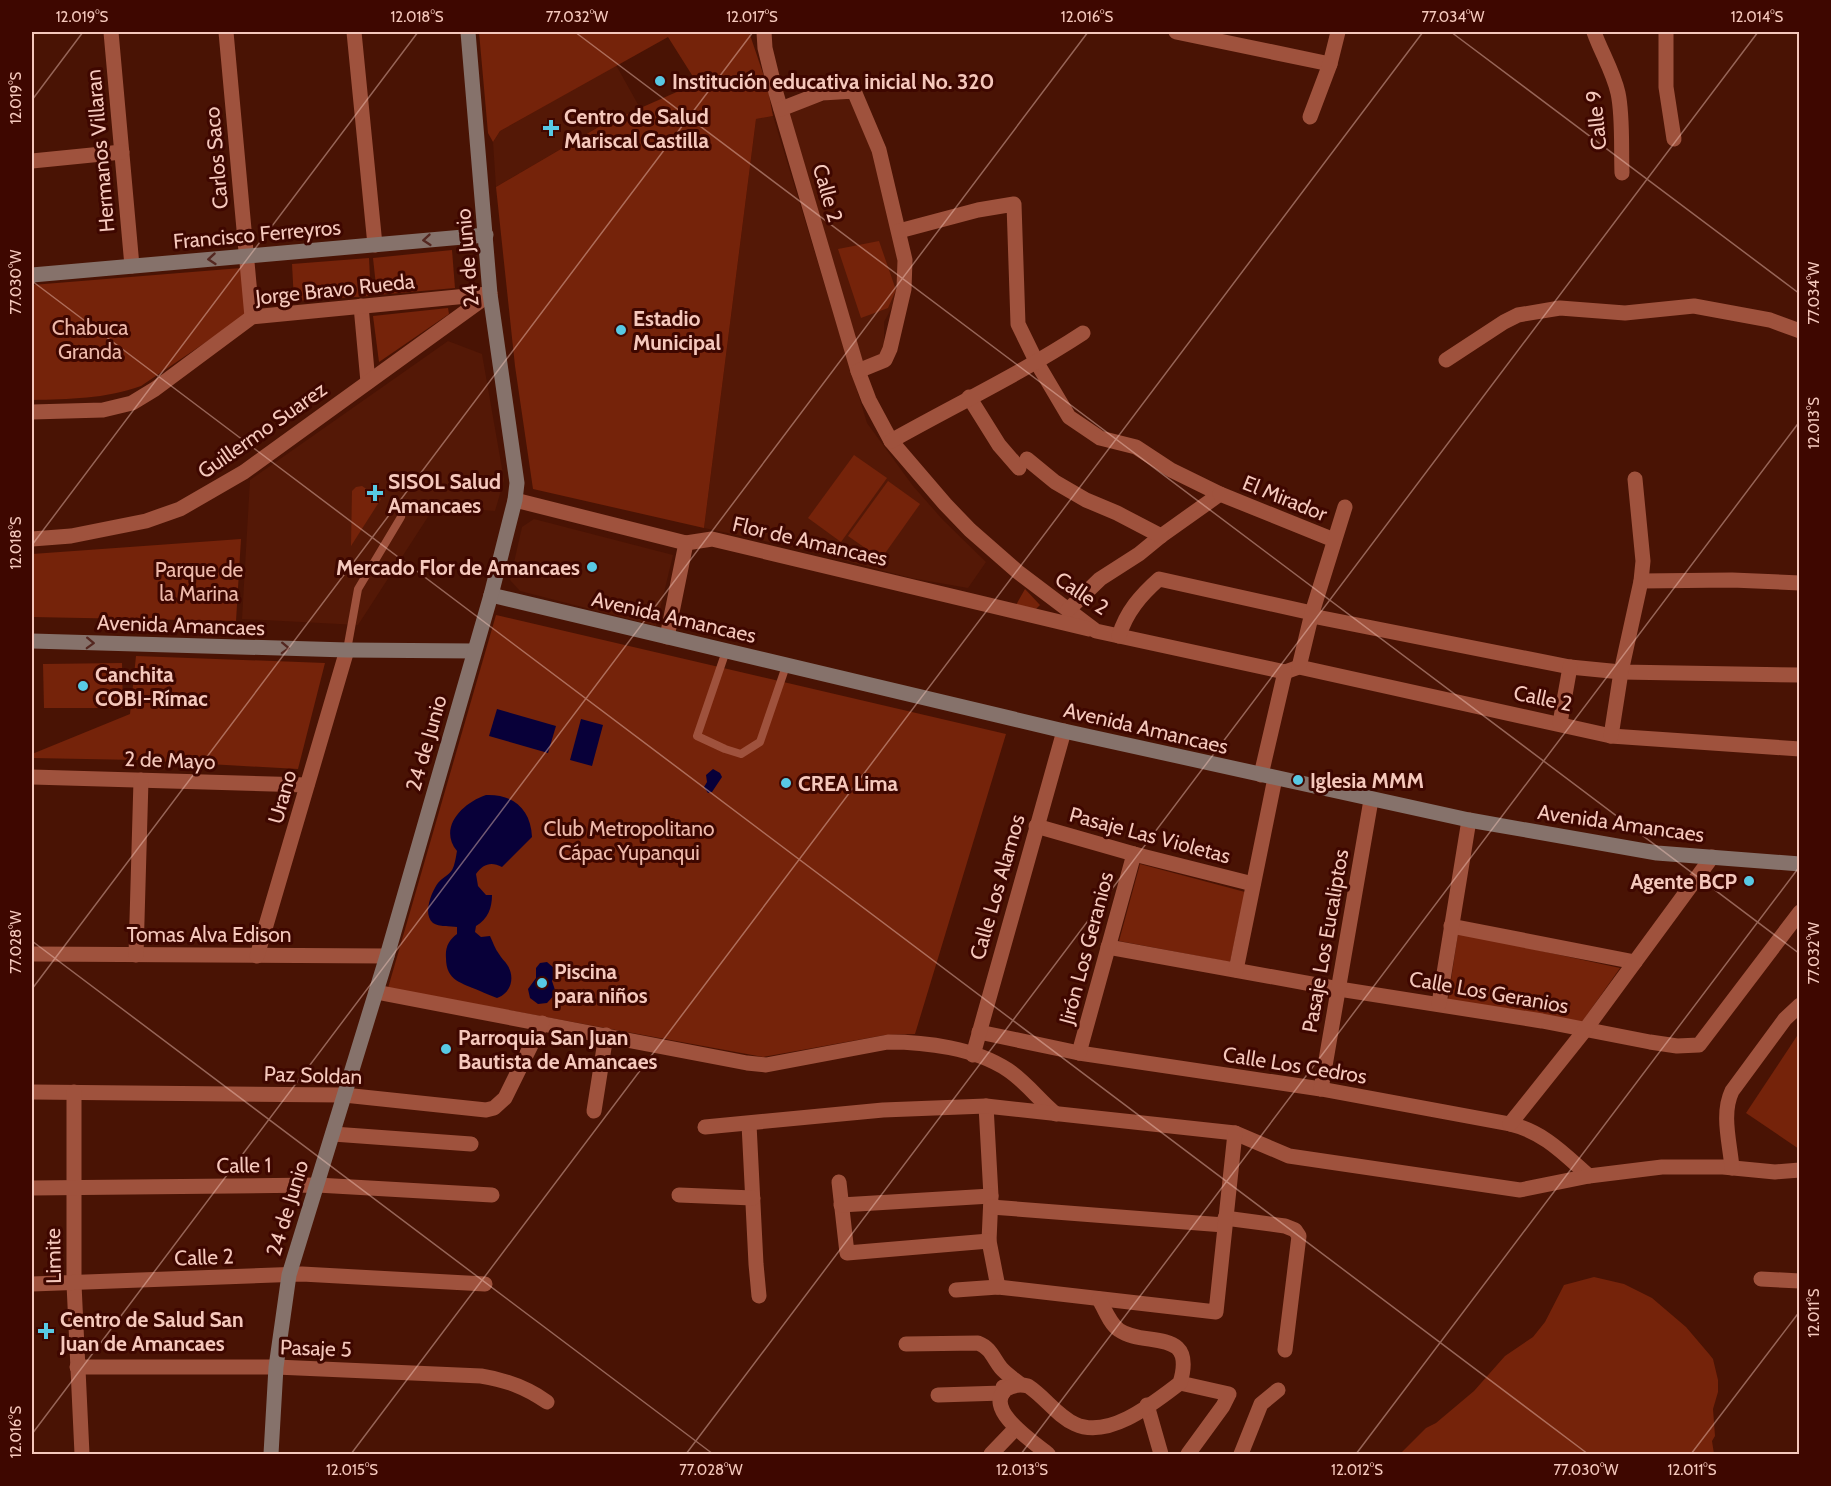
<svg xmlns="http://www.w3.org/2000/svg" width="1831" height="1486" font-family="Cabin,sans-serif">
<style>
.built{fill:#541806}
.green{fill:#75230a}
.water{fill:#080039}
.lines{fill:none;stroke-linecap:round;stroke-linejoin:round}
.lane{stroke:#9f523d;stroke-width:8}
.street{stroke:#9f523d;stroke-width:15}
.secondary{stroke:#86726b;stroke-width:15}
.oneway{stroke:#542720}
.ticks{fill:none;stroke:#f5c8bc;stroke-width:1.5;stroke-opacity:0.45}
.poi-dot{fill:#58c9e4;stroke:#3e0700;stroke-width:2}
.labels{text-anchor:middle;dominant-baseline:central;stroke-width:6;stroke-linejoin:round;paint-order:stroke}
.poi-label{font-size:21px;font-weight:bold;fill:#f5c8bc;stroke:#3e0700;text-anchor:start}
.street-label{font-size:21px;fill:#f5c8bc;stroke:#3e0700}
.park-label{font-size:21px;fill:#eeb9aa;stroke:#3e0700}
.neatline{fill:none;stroke:#f5c8bc;stroke-width:2}
.ticks-label{font-size:15px;text-anchor:middle;fill:#f5c8bc}
</style>
<rect width="100%" height="100%" fill="#491304"/>
<g class="built">
<polygon points="616,65 640,108 602,125 496,187 493,142 500,131"/>
<polygon points="849,97 875,158 899,264 902,288 884,322 884,351 881,357 863,363 789,112 827,100"/>
<polygon points="773,116 867,423 913,486 943,520 986,562 968,588 911,578 793,547 704,528 756,119"/>
<polygon points="448,341 482,354 504,480 495,511 435,506 358,625 242,619 250,480"/>
<polygon points="534,519 673,555 656,626 520,591 510,580 522,527"/>
</g>
<g class="green">
<polygon points="479,32 749,32 767,85 773,116 756,119 704,528 533,489 515,366 496,187 602,125 697,83 668,37 500,131 493,142 488,133"/>
<polygon points="879,241 896,290 888,308 861,318 838,249"/>
<polygon points="452,250 455,288 377,295 373,258"/>
<polygon points="369,258 371,296 294,301 292,264"/>
<path d="M241 268 246 315 141 386C105 399 69 399 32 400V285Z"/>
<polygon points="448,308 449,314 379,362 373,316"/>
<polygon points="854,455 887,478 841,542 808,518"/>
<polygon points="888,481 920,504 881,559 848,536"/>
<polygon points="362,486 381,499 351,546 352,491 356,487"/>
<polygon points="241,539 236,621 32,617 32,554"/>
<polygon points="1025,589 1040,605 1036,609 1016,605"/>
<polygon points="496,615 1006,734 915,1034 885,1035 763,1057 388,988"/>
<polygon points="136,656 325,663 298,769 138,760 32,758 32,754 130,714"/>
<polygon points="122,663 123,708 44,708 43,664"/>
<polygon points="1140,864 1245,892 1230,962 1119,941"/>
<polygon points="1458,933 1620,968 1582,1022 1448,1000"/>
<polygon points="1799,1033 1799,1149 1746,1113"/>
<polygon points="1594,1277 1624,1284 1652,1298 1686,1327 1709,1354 1713,1359 1718,1380 1718,1392 1713,1409 1715,1436 1712,1441 1714,1454 1400,1454 1426,1428 1436,1423 1474,1391 1505,1356 1533,1337 1545,1322 1564,1285"/>
</g>
<g class="water">
<polygon points="497,709 556,726 548,753 489,736"/>
<polygon points="581,719 603,725 592,766 570,760"/>
<polygon points="713,769 720,773 722,777 712,792 708,793 704,787 707,782 706,775"/>
<path d="M486 795C513 794 531 809 532 837L502 867C491 861 483 864 476 874L478 886 486 895H492C492 908 488 919 476 926L475 932 481 937 490 936C493 942 495 949 499 954 501 958 505 961 508 966 515 978 511 993 497 998 491 996 485 993 480 991 462 983 446 981 446 958 445 947 449 940 457 934V927C450 926 439 927 433 923 422 914 432 891 438 883 442 878 449 875 452 870 455 865 456 856 457 851 438 828 462 803 486 795Z"/>
<polygon points="547,962 554,968 555,975 552,981 556,993 547,1003 538,1004 530,998 528,989 536,978 536,968 540,963"/>
</g>
<g class="lines">
<g class="lane">
<polyline points="347,650 358,589 401,517"/>
<polyline points="726,651 697,736 725,749 741,754 760,742 786,666"/>
</g>
<g class="street">
<polyline points="111,32 132,266"/>
<polyline points="226,32 252,317"/>
<polyline points="354,32 375,245"/>
<polyline points="764,32 765,48 776,93 858,371 869,400 891,441 945,504 970,530 1018,572 1096,631 1285,672 1299,667 1611,736 1800,749"/>
<polyline points="1176,32 1330,64"/>
<path d="M1594 32C1601 52 1613 71 1618 93 1623 116 1621 148 1622 173"/>
<polyline points="1666,32 1666,87 1674,139"/>
<polyline points="781,109 822,93 854,91 879,150 905,260 904,289 890,349 885,360 858,371"/>
<polyline points="1310,117 1330,64 1338,32"/>
<polyline points="32,161 122,152"/>
<polyline points="899,231 978,210 1014,204 1018,324 1037,363 1069,417 1100,438 1136,447 1171,470 1220,494 1161,536 1139,554 1100,579 1068,610"/>
<polyline points="361,306 368,382"/>
<polyline points="1446,360 1504,322 1518,315 1560,308 1625,313 1694,306 1770,320 1800,331"/>
<polyline points="969,397 999,445 1019,468"/>
<polyline points="32,412 103,410 132,403 155,389 252,317 488,294"/>
<path d="M891 441C955 405 1022 373 1083 333"/>
<polyline points="1027,459 1055,482 1086,500 1117,513 1161,536"/>
<polyline points="1220,494 1334,540"/>
<polyline points="515,500 686,543 712,539 1089,629"/>
<polyline points="32,539 71,536 146,521 180,509 244,472 490,294"/>
<polyline points="1641,581 1732,580 1800,583"/>
<polyline points="1312,616 1570,667 1621,672 1800,675"/>
<path d="M1119 636C1126 612 1141 595 1159 579L1312 613"/>
<polyline points="667,637 686,543"/>
<polyline points="1299,667 1312,613 1345,507"/>
<polyline points="1560,723 1570,667"/>
<polyline points="1611,736 1621,672 1641,581 1643,561 1635,479"/>
<polyline points="1261,775 1285,672"/>
<polyline points="32,777 307,785"/>
<polyline points="1036,826 1134,854 1253,884"/>
<polyline points="1451,926 1635,962"/>
<polyline points="1108,947 1339,989 1542,1021 1650,1042 1677,1046 1699,1045 1800,912"/>
<polyline points="32,954 387,956"/>
<polyline points="136,955 141,780"/>
<polyline points="257,956 347,650"/>
<polyline points="1236,970 1275,778"/>
<path d="M376 992 747 1063 766 1065 888 1042C926 1042 975 1048 1008 1070 1026 1082 1040 1101 1056 1114"/>
<polyline points="1439,1004 1469,820"/>
<path d="M979 1032 1079 1053 1321 1089 1510 1124C1544 1132 1564 1154 1589 1176"/>
<polyline points="1079,1053 1134,854"/>
<polyline points="973,1055 1064,731"/>
<polyline points="1321,1089 1371,800"/>
<polyline points="32,1092 344,1095 486,1110 494,1108 505,1098 542,1023"/>
<polyline points="74,1092 74,1284 82,1454"/>
<polyline points="986,1106 991,1196 989,1241 998,1287"/>
<polyline points="594,1111 606,1035"/>
<polyline points="749,1124 756,1264 759,1296"/>
<polyline points="1510,1124 1585,1030 1712,857"/>
<polyline points="705,1127 883,1110 986,1106 1235,1133 1289,1156 1520,1190 1589,1176 1662,1167 1723,1167 1775,1172 1800,1170"/>
<polyline points="333,1134 471,1144"/>
<path d="M1732 1168C1730 1143 1721 1114 1732 1091L1785 1019 1800 1005"/>
<polyline points="839,1182 847,1253 989,1241"/>
<polyline points="32,1188 317,1185 492,1195"/>
<polyline points="679,1195 753,1198"/>
<polyline points="841,1205 991,1196"/>
<polyline points="991,1207 1224,1225"/>
<polyline points="1225,1218 1285,1226 1295,1230 1299,1236 1285,1350"/>
<polyline points="1761,1279 1800,1281"/>
<polyline points="32,1284 302,1274 485,1284"/>
<polyline points="956,1290 998,1287 1216,1312 1235,1133"/>
<path d="M906 1344 978 1343C991 1348 993 1358 1001 1368 1006 1374 1014 1379 1020 1384"/>
<path d="M77 1367H276L481 1376C506 1380 526 1387 547 1402"/>
<polyline points="1180,1383 1229,1394 1223,1406 1188,1454"/>
<polyline points="938,1395 1003,1393 1003,1387"/>
<polyline points="1147,1405 1161,1454"/>
<polyline points="991,1454 1016,1428"/>
<path d="M1048 1454C1035 1443 984 1410 1005 1390 1012 1385 1020 1384 1028 1386 1045 1397 1057 1416 1075 1424 1109 1440 1155 1402 1180 1383 1197 1326 1144 1348 1119 1330 1110 1324 1104 1308 1099 1299"/>
<polyline points="1241,1454 1261,1404 1278,1390"/>
</g>
<g class="secondary">
<polyline points="32,275 486,235"/>
<polyline points="491,595 1064,731 1469,820 1657,853 1800,864"/>
<polyline points="32,641 347,650 474,651"/>
<polyline points="271,1454 276,1367 289,1275 387,956 491,595 515,500 517,483 490,294 468,32"/>
</g>
</g>
<defs><path id="oneway-chevron" d="M-2-3.5L2.5 0L-2 3.5" fill="none" stroke-width="1.6" stroke-linecap="round" stroke-linejoin="round" transform="scale(1.5)"/></defs>
<g class="oneway">
<use href="#oneway-chevron" transform="translate(427 240) rotate(175)"/>
<use href="#oneway-chevron" transform="translate(212 259) rotate(175)"/>
<use href="#oneway-chevron" transform="translate(90 643) rotate(2)"/>
<use href="#oneway-chevron" transform="translate(285 648) rotate(2)"/>
</g>
<path class="ticks" d="M575 32 1800 954M1451 32 1800 294M32 100 83 32M32 281 1588 1454M32 545 418 32M32 941 713 1454M32 989 753 32M32 1434 1088 32M351 1454 1423 32M686 1454 1758 32M1021 1454 1800 421M1356 1454 1800 866M1691 1454 1800 1311"/>
<g class="poi-dot">
<circle cx="660" cy="81" r="6"/>
<path d="M548 119h6v6h6v6h-6v6h-6v-6h-6v-6h6z"/>
<circle cx="621" cy="330" r="6"/>
<path d="M372 484h6v6h6v6h-6v6h-6v-6h-6v-6h6z"/>
<circle cx="592" cy="567" r="6"/>
<circle cx="83" cy="686" r="6"/>
<circle cx="1298" cy="780" r="6"/>
<circle cx="786" cy="783" r="6"/>
<circle cx="1749" cy="881" r="6"/>
<circle cx="542" cy="983" r="6"/>
<circle cx="446" cy="1049" r="6"/>
<path d="M43 1322h6v6h6v6h-6v6h-6v-6h-6v-6h6z"/>
</g>
<g class="labels">
<g class="poi-label">
<text x="672" y="81">Institución educativa inicial No. 320</text>
<text x="564" y="116">Centro de Salud<tspan x="564" dy="24">Mariscal Castilla</tspan></text>
<text x="633" y="318">Estadio<tspan x="633" dy="24">Municipal</tspan></text>
<text x="388" y="481">SISOL Salud<tspan x="388" dy="24">Amancaes</tspan></text>
<text x="580" y="567" text-anchor="end">Mercado Flor de Amancaes</text>
<text x="95" y="674">Canchita<tspan x="95" dy="24">COBI-Rímac</tspan></text>
<text x="1310" y="780">Iglesia MMM</text>
<text x="798" y="783">CREA Lima</text>
<text x="1737" y="881" text-anchor="end">Agente BCP</text>
<text x="554" y="971">Piscina<tspan x="554" dy="24">para niños</tspan></text>
<text x="458" y="1037">Parroquia San Juan<tspan x="458" dy="24">Bautista de Amancaes</tspan></text>
<text x="60" y="1319">Centro de Salud San<tspan x="60" dy="24">Juan de Amancaes</tspan></text>
</g>
<g class="street-label">
<text transform="translate(1596 120) rotate(-96)">Calle 9</text>
<text transform="translate(100 151) rotate(-95)">Hermanos Villaran</text>
<text transform="translate(216 158) rotate(-95)">Carlos Saco</text>
<text transform="translate(828 193) rotate(74)">Calle 2</text>
<text transform="translate(257 234) rotate(-5)">Francisco Ferreyros</text>
<text transform="translate(467 258) rotate(-95)">24 de Junio</text>
<text transform="translate(335 289) rotate(-6)">Jorge Bravo Rueda</text>
<text transform="translate(262 430) rotate(-35)">Guillermo Suarez</text>
<text transform="translate(1285 498) rotate(22)">El Mirador</text>
<text transform="translate(810 541) rotate(13)">Flor de Amancaes</text>
<text transform="translate(1082 593) rotate(34)">Calle 2</text>
<text transform="translate(674 617) rotate(13)">Avenida Amancaes</text>
<text transform="translate(181 625) rotate(2)">Avenida Amancaes</text>
<text transform="translate(1543 698) rotate(12)">Calle 2</text>
<text transform="translate(1146 728) rotate(13)">Avenida Amancaes</text>
<text transform="translate(426 743) rotate(-74)">24 de Junio</text>
<text transform="translate(170 760) rotate(2)">2 de Mayo</text>
<text transform="translate(282 797) rotate(-74)">Urano</text>
<text transform="translate(1621 823) rotate(8)">Avenida Amancaes</text>
<text transform="translate(1150 835) rotate(15)">Pasaje Las Violetas</text>
<text transform="translate(997 887) rotate(-74)">Calle Los Alamos</text>
<text x="209" y="934">Tomas Alva Edison</text>
<text transform="translate(1325 941) rotate(-80)">Pasaje Los Eucaliptos</text>
<text transform="translate(1086 948) rotate(-75)">Jirón Los Geranios</text>
<text transform="translate(1489 992) rotate(10)">Calle Los Geranios</text>
<text transform="translate(1295 1065) rotate(9)">Calle Los Cedros</text>
<text transform="translate(313 1075) rotate(2)">Paz Soldan</text>
<text transform="translate(244 1165) rotate(-1)">Calle 1</text>
<text transform="translate(287 1208) rotate(-73)">24 de Junio</text>
<text transform="translate(53 1256) rotate(-91)">Limite</text>
<text transform="translate(204 1257) rotate(-2)">Calle 2</text>
<text transform="translate(316 1348) rotate(2)">Pasaje 5</text>
</g>
<g class="park-label">
<text x="90" y="327">Chabuca<tspan x="90" dy="24">Granda</tspan></text>
<text x="199" y="569">Parque de<tspan x="199" dy="24">la Marina</tspan></text>
<text x="629" y="828">Club Metropolitano<tspan x="629" dy="24">Cápac Yupanqui</tspan></text>
</g>
</g>
<rect width="1831" height="1486" fill="none" stroke="#3e0700" stroke-width="66"/>
<rect x="33" y="33" width="1765" height="1420" class="neatline"/>
<g class="ticks-label">
<text x="82" y="22">12.019°S</text>
<text x="417" y="22">12.018°S</text>
<text x="577" y="22">77.032°W</text>
<text x="752" y="22">12.017°S</text>
<text x="1087" y="22">12.016°S</text>
<text x="1453" y="22">77.034°W</text>
<text x="1757" y="22">12.014°S</text>
<text transform="translate(16 98) rotate(-90)" y="5">12.019°S</text>
<text transform="translate(16 282) rotate(-90)" y="5">77.030°W</text>
<text transform="translate(1814 293) rotate(-90)" y="5">77.034°W</text>
<text transform="translate(1814 423) rotate(-90)" y="5">12.013°S</text>
<text transform="translate(16 543) rotate(-90)" y="5">12.018°S</text>
<text transform="translate(16 942) rotate(-90)" y="5">77.028°W</text>
<text transform="translate(1814 953) rotate(-90)" y="5">77.032°W</text>
<text transform="translate(1814 1313) rotate(-90)" y="5">12.011°S</text>
<text transform="translate(16 1432) rotate(-90)" y="5">12.016°S</text>
<text x="352" y="1475">12.015°S</text>
<text x="711" y="1475">77.028°W</text>
<text x="1022" y="1475">12.013°S</text>
<text x="1357" y="1475">12.012°S</text>
<text x="1586" y="1475">77.030°W</text>
<text x="1692" y="1475">12.011°S</text>
</g>
</svg>
